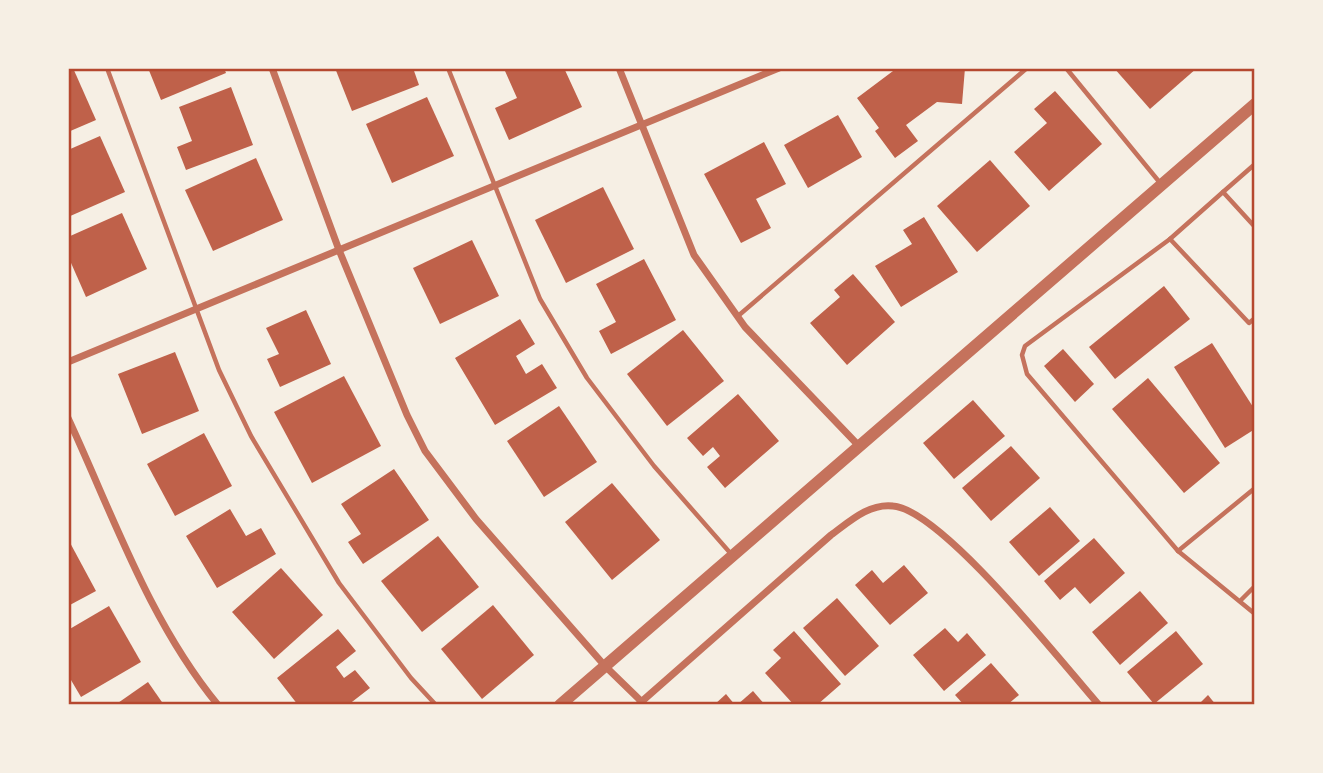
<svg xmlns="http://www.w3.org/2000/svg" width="1323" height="773" font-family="Inter,sans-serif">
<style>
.building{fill:#bf614a}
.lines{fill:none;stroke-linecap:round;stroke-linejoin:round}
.service{stroke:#c5725c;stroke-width:4.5}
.minor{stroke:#c5725c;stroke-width:7}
.tertiary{stroke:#c5725c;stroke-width:12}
.neatline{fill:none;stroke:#b5482f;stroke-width:2.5}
</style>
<rect width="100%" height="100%" fill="#f6efe4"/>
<g class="building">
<polygon points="68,68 73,68 96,120 68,132"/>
<polygon points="148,68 224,68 226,73 161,100"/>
<polygon points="335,68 413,68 419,85 352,111"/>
<polygon points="512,68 564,68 582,107 509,140 495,108 517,98 505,71"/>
<polygon points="897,68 965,68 962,104 937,102 906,125 918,141 895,158 875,131 879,128 857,98"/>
<polygon points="1114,68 1197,68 1150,109"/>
<polygon points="231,87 253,145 186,170 177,147 192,141 179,107"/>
<polygon points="1055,91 1102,144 1049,191 1014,152 1047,123 1034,109"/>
<polygon points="427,97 454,156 392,183 366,124"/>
<polygon points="838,115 862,157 808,188 784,145"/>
<polygon points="100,136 125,192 68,217 68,150"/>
<polygon points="764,142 786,184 756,199 771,228 741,243 704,174"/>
<polygon points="256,158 283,220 213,251 185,190"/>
<polygon points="990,160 1030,206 977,252 937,206"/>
<polygon points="603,187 634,249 566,283 535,220"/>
<polygon points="122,213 147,269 86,297 68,256 68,237"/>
<polygon points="924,217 958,272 901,307 875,266 912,244 903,230"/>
<polygon points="472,240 499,296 440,324 413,268"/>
<polygon points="644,259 676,320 611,354 599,331 616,322 596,284"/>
<polygon points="853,274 895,322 847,365 810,323 840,297 834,290"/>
<polygon points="1164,286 1190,319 1115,379 1089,347"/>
<polygon points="306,310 331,364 280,387 267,359 279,354 266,328"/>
<polygon points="520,319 535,344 516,356 526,374 542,364 557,388 495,425 455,358"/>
<polygon points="683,330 724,381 667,426 627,374"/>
<polygon points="1212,343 1255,410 1255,429 1225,448 1174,367"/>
<polygon points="1063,349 1094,384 1075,402 1044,366"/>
<polygon points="175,352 199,411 142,434 118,374"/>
<polygon points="344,376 381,446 312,483 274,412"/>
<polygon points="1148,378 1220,463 1184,493 1112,409"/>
<polygon points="738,394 779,441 725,488 707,467 720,456 713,447 703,456 687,438"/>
<polygon points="973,400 1005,436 954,479 923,443"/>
<polygon points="559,406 597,462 544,497 507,441"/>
<polygon points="204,433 232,486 175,516 147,464"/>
<polygon points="1011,446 1040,478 991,521 962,488"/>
<polygon points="394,469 429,520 363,564 348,542 361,534 341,504"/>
<polygon points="612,483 660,540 612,580 565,522"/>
<polygon points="1050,507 1080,541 1039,576 1009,542"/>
<polygon points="230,509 246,536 261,528 276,554 217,588 186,536"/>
<polygon points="438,536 479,587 422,632 381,581"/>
<polygon points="1094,538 1125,573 1090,604 1075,587 1060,600 1044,581"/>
<polygon points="68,539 96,591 68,606"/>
<polygon points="904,565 928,593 890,625 855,585 872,570 883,583"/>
<polygon points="281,568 323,615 274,659 232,612"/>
<polygon points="1140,591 1168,623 1120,665 1092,632"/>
<polygon points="837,598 879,646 845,676 803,628"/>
<polygon points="493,605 534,655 482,699 441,649"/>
<polygon points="109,606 141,662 81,697 68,675 68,630"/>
<polygon points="945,628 958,642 967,633 986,655 944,691 913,655"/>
<polygon points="338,629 356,651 336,667 344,678 355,670 370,688 348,705 298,705 277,678"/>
<polygon points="794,631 841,684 817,705 794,705 765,673 781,658 773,650"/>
<polygon points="1176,631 1203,664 1154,704 1127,672"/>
<polygon points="991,663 1019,695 1007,705 964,705 955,695"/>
<polygon points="148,682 164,705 115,705"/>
<polygon points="753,691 765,705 737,705"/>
<polygon points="726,694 735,705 714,705"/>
<polygon points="1208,695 1216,705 1198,705"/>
</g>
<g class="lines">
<g class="service">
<polyline points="107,68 219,370 251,436 339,583 411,678 436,705"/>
<polyline points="448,68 540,299 587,378 654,466 732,555"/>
<polyline points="1066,68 1161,184"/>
<polyline points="1255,164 1223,192 1255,227"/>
<polyline points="1223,192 1170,239 1025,346 1022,355 1027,374 1178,551 1255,614"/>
<polyline points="1170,239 1249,323 1255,318"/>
<polyline points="738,316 1027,68"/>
<polyline points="1178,551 1255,488"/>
<polyline points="1241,600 1255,586"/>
</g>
<g class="minor">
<polyline points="272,68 339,250 407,415 425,451 476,519 605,666 642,702"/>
<polyline points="619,68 694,255 745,327 859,446"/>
<polyline points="68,362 779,68"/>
<path d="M68 418C113 515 149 621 218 705"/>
<path d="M640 703 831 535C849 522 869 503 893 506 942 510 1062 663 1099 705"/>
</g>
<polyline class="tertiary" points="560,705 1255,104"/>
</g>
<rect width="1323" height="773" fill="none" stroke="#f6efe4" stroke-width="140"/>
<rect x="70" y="70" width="1183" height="633" class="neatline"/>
</svg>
